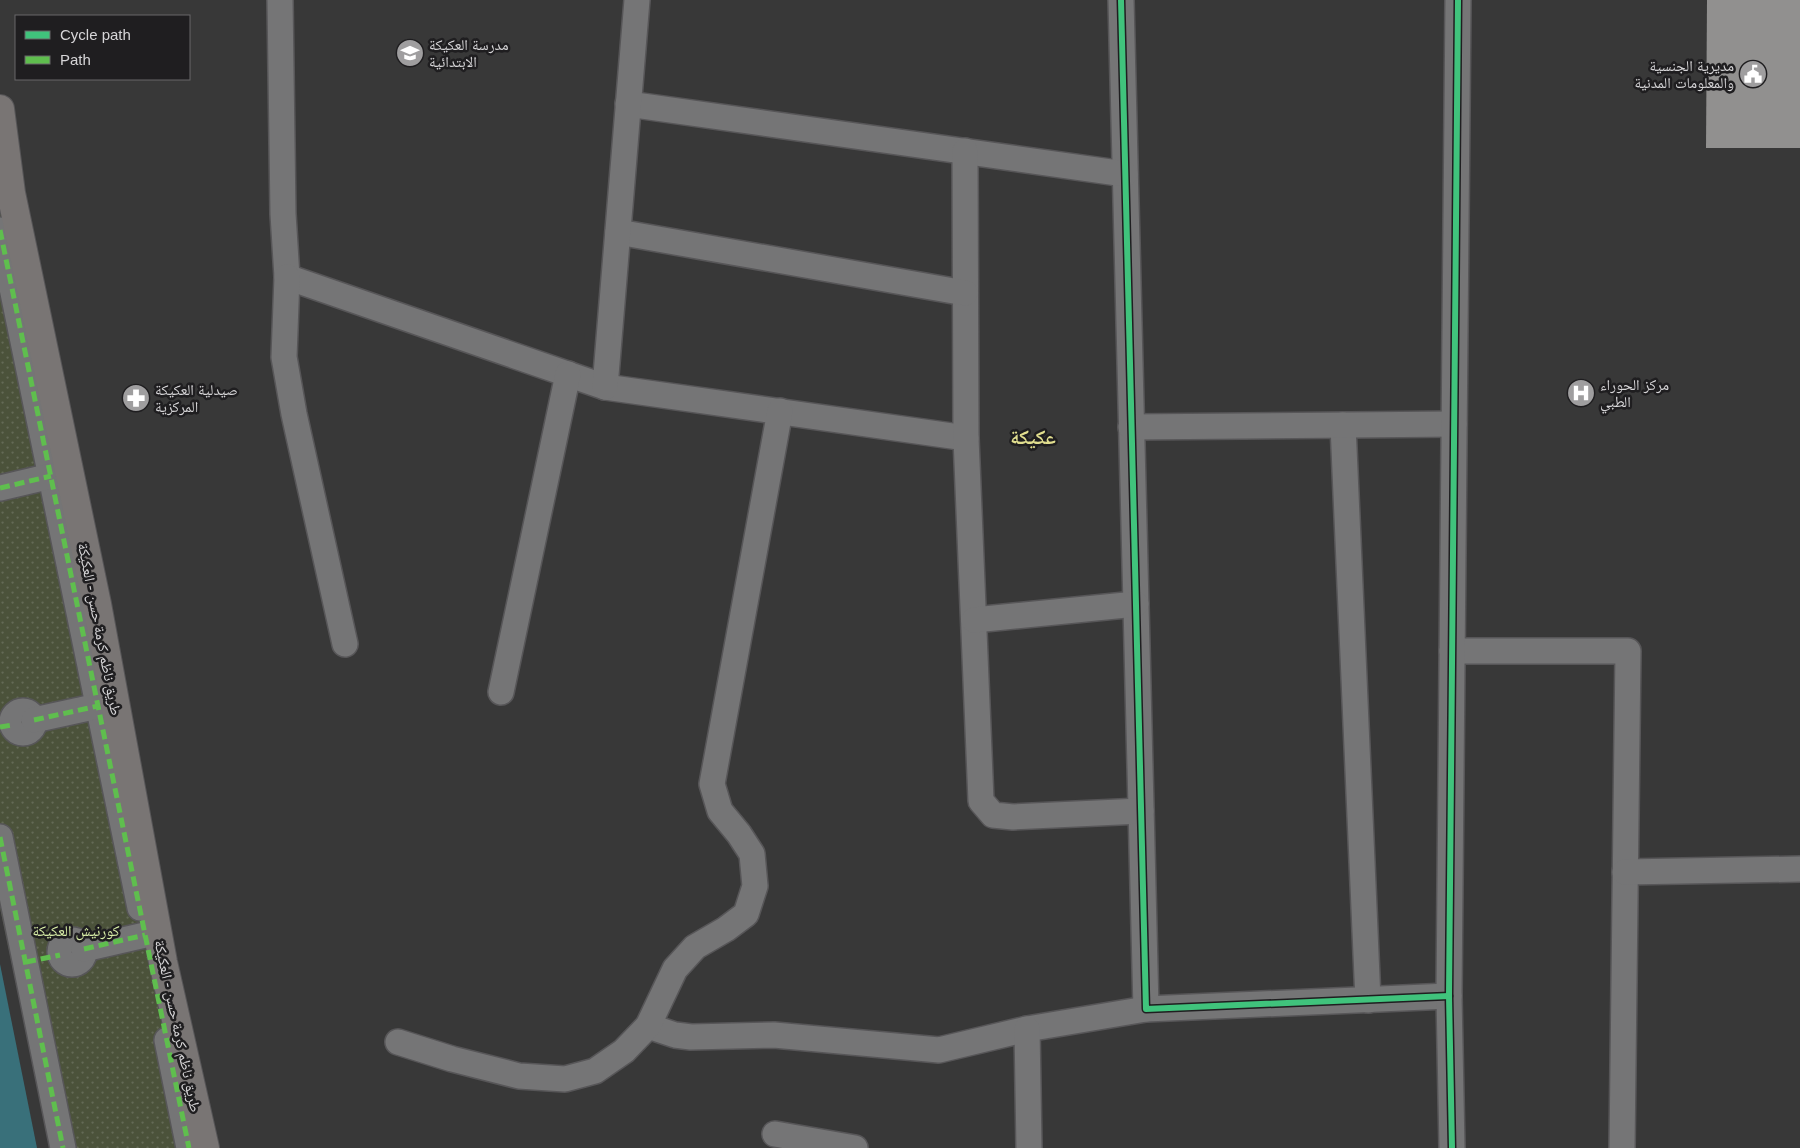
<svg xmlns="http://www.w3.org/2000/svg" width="1800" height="1148" font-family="Helvetica,'Noto Naskh Arabic',sans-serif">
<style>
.park{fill:url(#park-dots)}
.water{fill:#39707a}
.building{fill:#91908f}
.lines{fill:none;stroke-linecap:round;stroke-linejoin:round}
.street-casing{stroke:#575658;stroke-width:28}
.secondary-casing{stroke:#575658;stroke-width:30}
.street{stroke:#757576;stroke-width:25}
.secondary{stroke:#797574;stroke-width:28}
.quiet{stroke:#5fbe4e;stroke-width:5;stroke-dasharray:10 5;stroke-linecap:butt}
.cycleway-casing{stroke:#1f1e20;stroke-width:9}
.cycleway{stroke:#40c37c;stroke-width:6}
.labels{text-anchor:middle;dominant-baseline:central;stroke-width:5;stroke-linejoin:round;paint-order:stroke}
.poi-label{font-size:15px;fill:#d6d5d7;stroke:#1f1e20;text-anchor:start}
.street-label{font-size:15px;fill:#d6d5d7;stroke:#1f1e20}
.park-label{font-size:15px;fill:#d8eea7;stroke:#1f1e20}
.district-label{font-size:20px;font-weight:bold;fill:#e1de8f;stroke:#1f1e20}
</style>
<defs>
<pattern id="park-dots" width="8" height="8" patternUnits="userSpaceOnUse" patternTransform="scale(1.25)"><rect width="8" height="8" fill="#4b523a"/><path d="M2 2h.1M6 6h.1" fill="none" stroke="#646a56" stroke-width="1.8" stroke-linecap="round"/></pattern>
</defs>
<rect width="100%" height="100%" fill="#383838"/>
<polygon class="park" points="0,196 193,1148 51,1148 0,908"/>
<polygon class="water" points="0,964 37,1148 0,1148"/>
<polygon class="building" points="1707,0 1800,0 1800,148 1706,148"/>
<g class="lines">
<g class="street-casing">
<g id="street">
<polyline points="280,0 283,214 287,277 605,387 966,438"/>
<polyline points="1121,0 1146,1009 1449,996"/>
<polyline points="628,104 1125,174"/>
<polyline points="965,151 966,438 981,801 993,815 1013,817 1141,811"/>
<polyline points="0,230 140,908"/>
<polyline points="618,232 965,293"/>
<polyline points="287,277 284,357 294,414 345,644"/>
<polyline points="605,387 637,0"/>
<polyline points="1343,425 1368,1000"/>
<polyline points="1131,427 1454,424"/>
<polyline points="0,488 51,476"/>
<polyline points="974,620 1136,604"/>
<polyline points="1452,651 1628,651 1622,1148"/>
<polyline points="501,692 568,374"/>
<circle cx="23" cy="722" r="11"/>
<polyline points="34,720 98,706"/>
<polyline points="0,837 63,1148"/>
<polyline points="1625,872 1800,869"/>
<circle cx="72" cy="952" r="12"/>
<polyline points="84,949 145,935"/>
<polyline points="648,1026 675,1035 691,1037 774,1035 939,1050 1027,1029 1146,1009"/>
<polyline points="1027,1029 1029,1148"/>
<polyline points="167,1040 189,1148"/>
<polyline points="398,1042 452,1059 519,1076 565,1079 595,1071 624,1051 648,1026 675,969 695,947 726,929 746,914 755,886 752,854 739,834 720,811 712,784 780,411"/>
<polyline points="775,1134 855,1148"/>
<polyline points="1452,1148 1449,996 1458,0"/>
</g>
</g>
<g class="secondary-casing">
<polyline id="secondary" points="0,109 11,193 97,604 163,962 205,1148"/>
</g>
<use href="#street" class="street"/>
<use href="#secondary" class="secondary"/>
<g class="quiet">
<polyline points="0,230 189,1148"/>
<polyline points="0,488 51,476"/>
<polyline points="34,720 98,706"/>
<polyline points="0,727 12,725"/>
<polyline points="0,837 63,1148"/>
<polyline points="84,949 145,935"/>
<polyline points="26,962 60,955"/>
</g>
<g class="cycleway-casing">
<g id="cycleway">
<polyline points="1121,0 1146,1009 1449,996"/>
<polyline points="1452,1148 1449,996 1458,0"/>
</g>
</g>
<use href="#cycleway" class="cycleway"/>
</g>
<defs>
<g id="school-disc" transform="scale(1.4375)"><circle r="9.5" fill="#9f9e9f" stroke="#1f1e20"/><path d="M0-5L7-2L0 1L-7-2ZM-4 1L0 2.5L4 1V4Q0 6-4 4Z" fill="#fff"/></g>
<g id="civic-disc" transform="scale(1.4375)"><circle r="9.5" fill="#9f9e9f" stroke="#1f1e20"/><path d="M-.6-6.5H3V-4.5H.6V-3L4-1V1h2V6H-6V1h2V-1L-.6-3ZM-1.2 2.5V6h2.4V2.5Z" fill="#fff"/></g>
<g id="hospital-disc" transform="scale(1.4375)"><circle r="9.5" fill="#9f9e9f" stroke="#1f1e20"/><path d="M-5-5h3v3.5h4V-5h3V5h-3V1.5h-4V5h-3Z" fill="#fff"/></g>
<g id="pharmacy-disc" transform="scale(1.4375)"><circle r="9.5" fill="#9f9e9f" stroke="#1f1e20"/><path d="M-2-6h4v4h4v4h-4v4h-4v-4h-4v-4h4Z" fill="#fff"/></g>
</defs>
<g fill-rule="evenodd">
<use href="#school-disc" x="410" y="53"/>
<use href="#civic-disc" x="1753" y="74"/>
<use href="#hospital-disc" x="1581" y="393"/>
<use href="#pharmacy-disc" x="136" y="398"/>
</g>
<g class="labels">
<g class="poi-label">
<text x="429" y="44">مدرسة العكيكة<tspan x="429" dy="17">الابتدائية</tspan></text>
<text x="1734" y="65" text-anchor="end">مديرية الجنسية<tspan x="1734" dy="17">والمعلومات المدنية</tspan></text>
<text x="1600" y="384">مركز الحوراء<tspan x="1600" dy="17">الطبي</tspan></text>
<text x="155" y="389">صيدلية العكيكة<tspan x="155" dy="17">المركزية</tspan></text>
</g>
<g class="street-label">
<text transform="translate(100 629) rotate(79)">طريق ناظم كرمة حسن - العكيكة</text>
<text transform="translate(178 1026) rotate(78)">طريق ناظم كرمة حسن - العكيكة</text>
</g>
<g class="park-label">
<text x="76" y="930">كورنيش العكيكة</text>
</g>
<g class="district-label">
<text x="1033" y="437">عكيكة</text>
</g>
</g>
<rect x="15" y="15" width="175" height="65" fill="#1f1e20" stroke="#686769"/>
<rect x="25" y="31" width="25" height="8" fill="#40c37c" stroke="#686769"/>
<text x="60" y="40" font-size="15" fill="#d6d5d7">Cycle path</text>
<rect x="25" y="56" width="25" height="8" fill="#5fbe4e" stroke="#686769"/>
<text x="60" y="65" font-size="15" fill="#d6d5d7">Path</text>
</svg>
